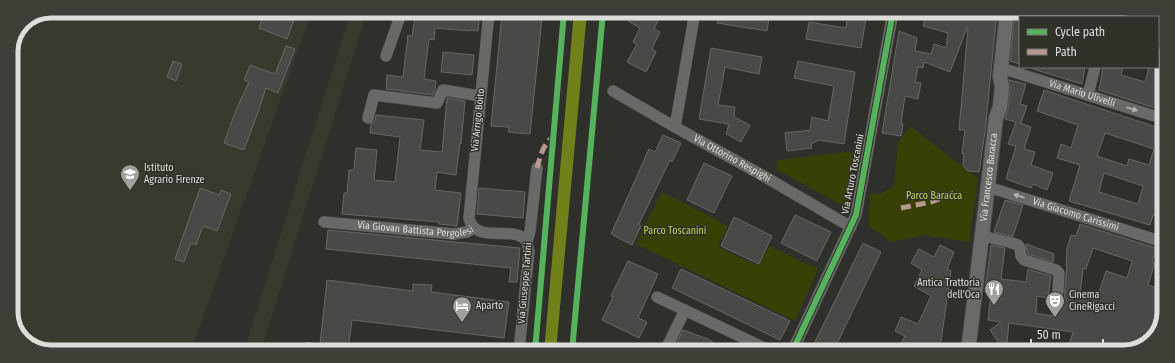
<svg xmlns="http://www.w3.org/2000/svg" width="1175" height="363" font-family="'Fira Sans Condensed',sans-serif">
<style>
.built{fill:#373a2d}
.green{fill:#394006}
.water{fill:#728019}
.building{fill:#494a47;stroke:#676864;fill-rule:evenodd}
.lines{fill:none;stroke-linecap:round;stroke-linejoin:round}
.minor-casing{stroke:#4b4b49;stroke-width:12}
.major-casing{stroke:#4b4b49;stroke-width:16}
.minor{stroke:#696a68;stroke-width:11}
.major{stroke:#6a6a68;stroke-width:14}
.quiet{stroke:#b69a8f;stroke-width:5;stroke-dasharray:10 5;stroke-linecap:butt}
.cycleway-casing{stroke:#30322a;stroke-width:8}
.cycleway{stroke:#56b35d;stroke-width:6}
.oneway{fill:#b4b5b1}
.labels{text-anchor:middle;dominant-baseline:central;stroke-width:3;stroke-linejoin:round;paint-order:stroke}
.street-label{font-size:10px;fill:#ddded9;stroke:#30322a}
.poi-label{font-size:10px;fill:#ddded9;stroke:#30322a;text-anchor:start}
.park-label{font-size:10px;fill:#c1d64e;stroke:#30322a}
.rim{fill:none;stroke:#ddded9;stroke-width:5}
</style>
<rect width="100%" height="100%" fill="#2f302c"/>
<g class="built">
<polygon points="51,11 312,11 191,351 40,351 19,337 11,315 11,67 23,33 19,32 23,22"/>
<polygon points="351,11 367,11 261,351 244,351"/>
</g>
<g class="green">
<polygon points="910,126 978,179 969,242 922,235 892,242 869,226 869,206 871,193 880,194 894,186 898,143"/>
<polygon points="855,151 847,208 776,169 778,160"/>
<polygon points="662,192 728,226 718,247 759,266 769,246 818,269 795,321 636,244"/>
</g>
<polygon class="water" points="574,12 587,12 556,351 544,351"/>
<g class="building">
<polygon points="265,11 297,11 287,39 259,28"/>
<polygon points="416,11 480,12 478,31 470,30 470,31 435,28 434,40 429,39 424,79 436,81 435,90 433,95 386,89 387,75 403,77 408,35 412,36"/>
<polygon points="632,12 654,12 661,15 654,29 660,32 652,49 656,52 646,72 627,62 637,44 633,42 640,28 628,21"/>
<polygon points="719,12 737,12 769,17 767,31 717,23"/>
<polygon points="848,12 867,12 861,48 806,39 809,22 846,28"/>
<polygon points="943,12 997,12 985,132 979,172 968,171 963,166 964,154 962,154 965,130 959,130 968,28 967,28 950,72 924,62 923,68 918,67 915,82 921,83 918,99 905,96 901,124 903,124 901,136 882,133 899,31 917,38 915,51 931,54 934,44 946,48 948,33 923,26 927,13 942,17"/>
<polygon points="1015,13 1020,14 1020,64 1010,61"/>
<polygon points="502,14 542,18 530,134 508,132 509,127 491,126"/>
<polygon points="286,46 295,49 278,93 266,88 258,112 244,150 224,143 236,110 249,82 244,80 250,65 275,74"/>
<polygon points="711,48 762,57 759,74 725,67 718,105 735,107 734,117 750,125 741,142 726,134 729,124 699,119"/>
<polygon points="443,52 474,55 472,75 441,72"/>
<polygon points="173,61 182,64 176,81 167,77"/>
<polygon points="798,61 855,72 844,144 819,140 811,144 812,148 787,151 785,133 810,130 812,117 828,121 834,86 794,78"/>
<polygon points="1034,67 1085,67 1082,84 1033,69"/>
<polygon points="1103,67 1123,67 1121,75 1145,82 1149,67 1164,67 1164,111 1099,90"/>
<polygon points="1009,80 1026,84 1020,104 1027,106 1021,123 1020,123 1031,127 1024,149 1035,152 1031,165 1053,173 1047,190 1033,184 1031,188 1006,179 1016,146 1008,144 1016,122 1005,119 1008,108 1010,88"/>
<path d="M1044 90 1162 129 1161 134H1163V212L1162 217 1153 215 1150 225 1069 201 1080 165 1057 158 1061 144 1071 148 1078 125 1037 111ZM1105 133 1154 149 1149 165 1129 159 1127 166 1097 156ZM1104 173 1143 186 1138 204 1099 192Z"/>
<polygon points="447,98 465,101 461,144 460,143 456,175 437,172 435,190 461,193 457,226 439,224 439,222 342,214 344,193 347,193 349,170 354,170 356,148 377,150 374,180 395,182 400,137 370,133 371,124 375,120 376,115 424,120 420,150 442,152"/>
<polygon points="663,135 681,143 672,162 670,160 639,224 641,226 632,245 611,234 649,149 655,152"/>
<polygon points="704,163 732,176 714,213 687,200"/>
<polygon points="200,188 219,195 221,190 231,194 217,231 203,226 196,245 191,243 184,262 175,259"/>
<polygon points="479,188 525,192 523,218 477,214"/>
<polygon points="1005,200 1023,205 1013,236 994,232"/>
<polygon points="795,215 831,232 817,261 781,243"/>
<polygon points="734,217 772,236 759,264 721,246"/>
<path d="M1080 224 1156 248 1152 262 1155 263 1148 285 1163 290V323L1148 344 1125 352H1067L1073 332 1009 323 1006 352H1005L990 330 1001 322 988 320 991 292 985 291 991 245 1005 248 1001 279 1026 282 1028 269 1051 276 1048 298 1037 296 1036 313 1052 316 1053 298 1064 299 1067 265H1066L1067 249 1071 235 1076 236ZM1093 248 1132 261 1127 278 1106 271 1098 296 1080 294 1083 268 1086 269Z"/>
<polygon points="328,230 520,248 517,282 509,282 511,268 326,249"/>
<polygon points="863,243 881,252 833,352 810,352"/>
<polygon points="1026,244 1054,254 1053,262 1028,254"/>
<polygon points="940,245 954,252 947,269 951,271 941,341 936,352 902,352 903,349 899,347 905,336 895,331 901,317 918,324 931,296 914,286 922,270 911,263 919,249 934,257"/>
<polygon points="628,261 658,274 638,318 647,322 639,338 602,320 613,297 611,296"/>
<polygon points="681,269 790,321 780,340 672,288"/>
<polygon points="327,280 413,291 413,284 432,285 431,292 509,302 504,338 352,320 348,351 304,351 306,342 320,344"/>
<polygon points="683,330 708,339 726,351 673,351"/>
</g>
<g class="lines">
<g class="minor-casing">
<g id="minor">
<path d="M489 12 469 218C475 246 515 223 527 242"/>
<polyline points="1107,17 1108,12"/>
<polyline points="386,56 402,11"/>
<path id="s1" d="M1001 68 1164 119"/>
<path id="s2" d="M613 91 675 127 760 174 851 227"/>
<polyline points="1088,95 1095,67"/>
<polyline points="368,118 374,95 437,103 443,90 480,96"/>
<polyline points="675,127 695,12"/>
<path id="s3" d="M988 187 1163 242"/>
<path id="s4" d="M324 222 454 234 467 232 474 228"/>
<polyline points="982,236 1009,242 1018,245 1020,248 1021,256 1024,260 1056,270 1059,273 1058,292"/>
<polyline points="657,297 773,352"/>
<polyline points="519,351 529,251 527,242 530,231 537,168"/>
<polyline points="665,351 685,310"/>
<polyline points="792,352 856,215 893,12"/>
</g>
</g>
<g class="major-casing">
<g id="major">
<path id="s5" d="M968 352 996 118 1000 107 1002 87 1000 76 1007 12"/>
</g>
</g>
<use href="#minor" class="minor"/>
<use href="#major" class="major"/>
<g class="quiet">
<path d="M537 168C540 157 543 144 553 137"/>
<polyline points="901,208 931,202 954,193"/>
</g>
<g class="cycleway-casing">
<g id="cycleway">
<polyline points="535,351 564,12"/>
<polyline points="572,351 603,12"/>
<polyline points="792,352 856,215 893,12"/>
</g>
</g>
<use href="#cycleway" class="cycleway"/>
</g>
<defs><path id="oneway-solid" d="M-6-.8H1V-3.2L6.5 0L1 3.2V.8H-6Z"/></defs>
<g class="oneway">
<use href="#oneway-solid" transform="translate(1132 109) rotate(17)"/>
<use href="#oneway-solid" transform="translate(1019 196) rotate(-162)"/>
</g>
<defs>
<g id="school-pin" transform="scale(1)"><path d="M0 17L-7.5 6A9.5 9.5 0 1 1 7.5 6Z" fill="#a0a19c" stroke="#30322a"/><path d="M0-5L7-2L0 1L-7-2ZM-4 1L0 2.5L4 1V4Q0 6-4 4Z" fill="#fff"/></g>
<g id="restaurant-pin" transform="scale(1)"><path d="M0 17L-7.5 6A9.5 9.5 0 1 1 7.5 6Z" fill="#a0a19c" stroke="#30322a"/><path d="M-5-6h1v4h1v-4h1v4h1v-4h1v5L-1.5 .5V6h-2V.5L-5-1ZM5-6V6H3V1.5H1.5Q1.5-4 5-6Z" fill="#fff"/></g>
<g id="theatre-pin" transform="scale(1)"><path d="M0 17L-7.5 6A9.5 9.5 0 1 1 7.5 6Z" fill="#a0a19c" stroke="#30322a"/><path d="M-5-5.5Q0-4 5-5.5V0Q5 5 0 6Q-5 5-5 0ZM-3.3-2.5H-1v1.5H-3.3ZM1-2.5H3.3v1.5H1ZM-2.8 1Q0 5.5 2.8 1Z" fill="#fff"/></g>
<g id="hotel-pin" transform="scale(1)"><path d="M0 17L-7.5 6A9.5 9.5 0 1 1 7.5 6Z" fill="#a0a19c" stroke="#30322a"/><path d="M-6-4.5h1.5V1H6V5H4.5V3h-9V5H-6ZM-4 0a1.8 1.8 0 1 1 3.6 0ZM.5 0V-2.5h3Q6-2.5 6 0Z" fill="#fff"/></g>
</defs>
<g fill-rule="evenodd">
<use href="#school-pin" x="130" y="174"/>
<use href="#restaurant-pin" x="994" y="289"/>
<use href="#theatre-pin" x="1055" y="301"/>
<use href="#hotel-pin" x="462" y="306"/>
</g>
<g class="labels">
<g class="street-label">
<text stroke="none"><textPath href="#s1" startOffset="85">Via Mario Ulivelli</textPath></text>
<text transform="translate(478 120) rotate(-84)">Via Arrigo Boito</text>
<text stroke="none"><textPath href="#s2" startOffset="137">Via Ottorino Respighi</textPath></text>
<text transform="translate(853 174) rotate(-79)">Via Arturo Toscanini</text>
<text stroke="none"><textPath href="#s5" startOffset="176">Via Francesco Baracca</textPath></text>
<text stroke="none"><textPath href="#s3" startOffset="92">Via Giacomo Carissimi</textPath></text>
<text stroke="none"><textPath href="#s4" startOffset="92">Via Giovan Battista Pergolesi</textPath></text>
<text transform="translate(525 283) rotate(-85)">Via Giuseppe Tartini</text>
</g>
<g class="poi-label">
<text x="144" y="168">Istituto<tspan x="144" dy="12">Agrario Firenze</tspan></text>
<text x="980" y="283" text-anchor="end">Antica Trattoria<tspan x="980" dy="12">dell’Oca</tspan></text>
<text x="1069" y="295">Cinema<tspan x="1069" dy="12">CineRigacci</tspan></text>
<text x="476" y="306">Aparto</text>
</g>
<g class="park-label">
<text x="934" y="196">Parco Baracca</text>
<text x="675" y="231">Parco Toscanini</text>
</g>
</g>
<path d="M0 0H1175V363H0ZM51 18H1124A33 33 0 0 1 1157 51V312A33 33 0 0 1 1124 345H51A33 33 0 0 1 18 312V51A33 33 0 0 1 51 18Z" fill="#3e4038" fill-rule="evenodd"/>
<path class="rim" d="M51 18H1124A33 33 0 0 1 1157 51V312A33 33 0 0 1 1124 345H51A33 33 0 0 1 18 312V51A33 33 0 0 1 51 18Z"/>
<rect x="1019" y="16" width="140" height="52" fill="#30322a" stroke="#757770"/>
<rect x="1027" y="29" width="20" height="6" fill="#56b35d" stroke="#757770"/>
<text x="1055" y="36" font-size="12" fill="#ddded9">Cycle path</text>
<rect x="1027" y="49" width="20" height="6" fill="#b69a8f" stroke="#757770"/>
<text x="1055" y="56" font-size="12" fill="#ddded9">Path</text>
<path d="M1031 339v6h72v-6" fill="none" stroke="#ddded9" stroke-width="2"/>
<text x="1037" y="339" font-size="12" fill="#ddded9" stroke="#30322a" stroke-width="3" paint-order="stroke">50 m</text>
</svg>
